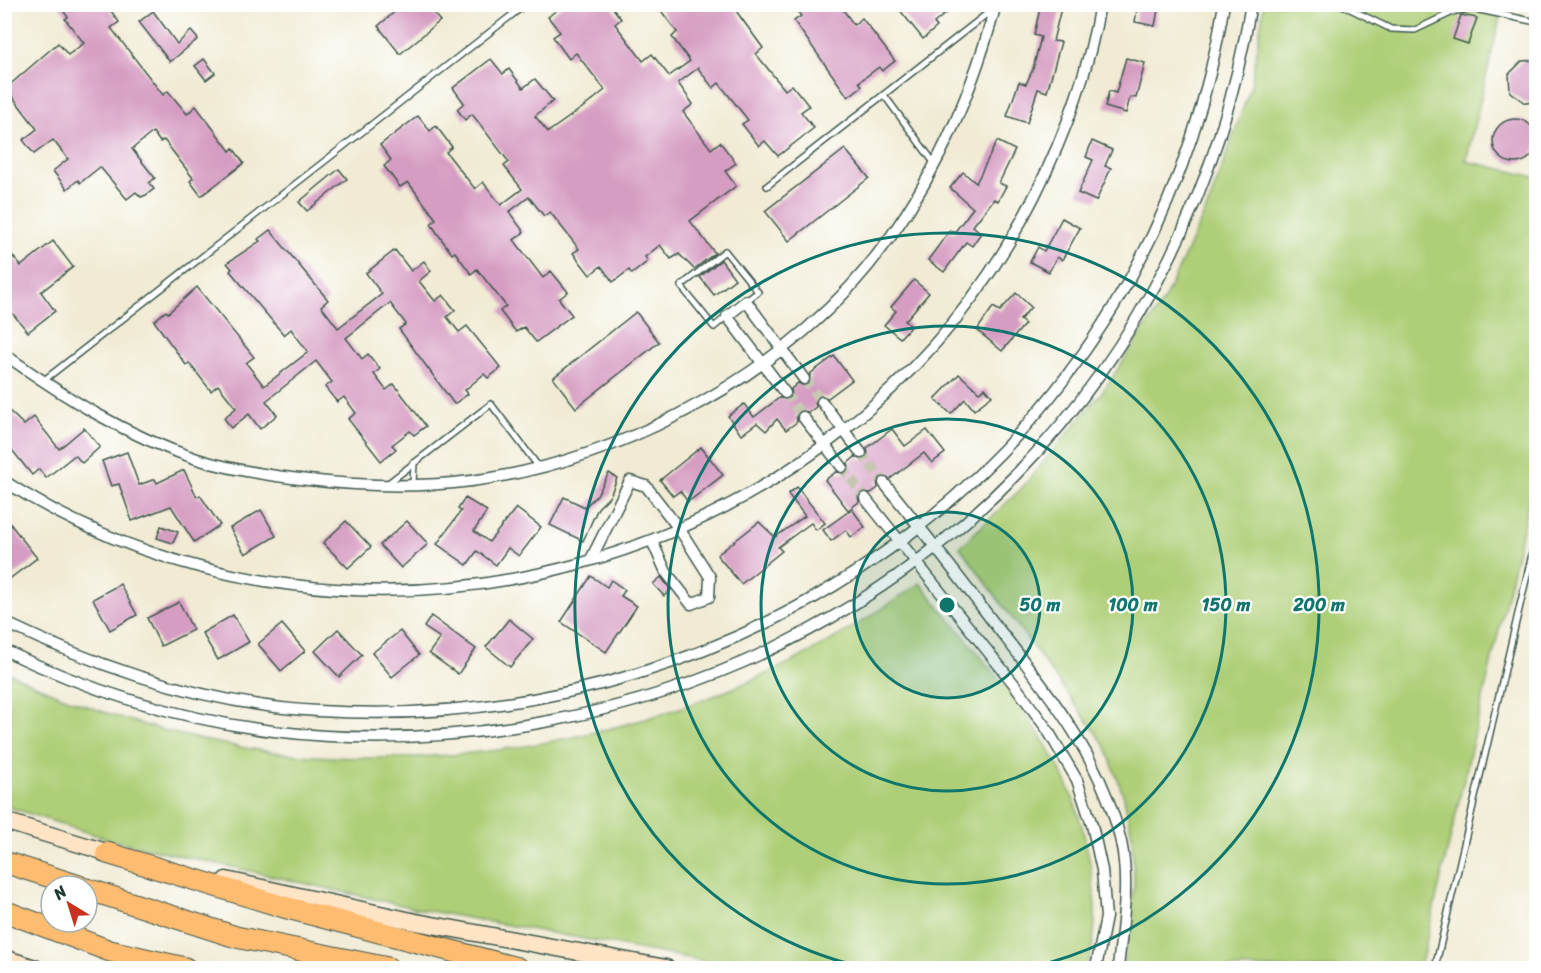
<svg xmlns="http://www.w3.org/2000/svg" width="1541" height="973" font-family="Sriracha,sans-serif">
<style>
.green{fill:#aecf77;stroke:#668656;stroke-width:1.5}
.building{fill:#d69dc2}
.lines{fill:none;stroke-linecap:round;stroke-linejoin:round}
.minor-tunnel{stroke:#c7c8b4;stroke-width:10;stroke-dasharray:10 5;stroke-linecap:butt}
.service-casing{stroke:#3e574c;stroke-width:8}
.minor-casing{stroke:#3e574c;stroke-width:13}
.secondary-casing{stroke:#3e574c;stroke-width:19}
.motorway-casing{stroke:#3e574c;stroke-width:23}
.service{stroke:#fff;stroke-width:5}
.minor{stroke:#fff;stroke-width:10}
.secondary{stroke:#ffe4c6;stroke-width:16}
.motorway{stroke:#febc70;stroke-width:21}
.ring{fill:none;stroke:#0f766e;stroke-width:3}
.centre{fill:#0f766e;stroke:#fff;stroke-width:3}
.ring-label{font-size:18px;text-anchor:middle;font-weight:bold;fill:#0f766e;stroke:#fff;stroke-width:4.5;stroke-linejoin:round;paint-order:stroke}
</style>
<rect width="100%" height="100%" fill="#fff"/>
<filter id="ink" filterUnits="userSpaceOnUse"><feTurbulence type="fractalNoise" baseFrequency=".0167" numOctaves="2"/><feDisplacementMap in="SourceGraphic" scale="12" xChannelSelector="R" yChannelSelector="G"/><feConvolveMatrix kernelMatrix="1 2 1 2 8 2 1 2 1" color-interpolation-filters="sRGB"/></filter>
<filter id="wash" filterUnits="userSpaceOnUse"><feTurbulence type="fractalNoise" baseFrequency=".008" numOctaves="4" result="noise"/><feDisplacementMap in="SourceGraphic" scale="24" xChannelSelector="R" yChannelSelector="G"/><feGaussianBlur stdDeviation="1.35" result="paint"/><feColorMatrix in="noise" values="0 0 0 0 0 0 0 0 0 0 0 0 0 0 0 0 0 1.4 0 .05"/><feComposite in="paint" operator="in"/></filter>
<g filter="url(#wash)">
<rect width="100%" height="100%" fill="#f1ebd4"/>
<g class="green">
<polygon points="1264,5 1503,5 1466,161 1536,177 1536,471 1420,968 1123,968 1134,884 1132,835 1123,794 1105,745 960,547 1020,490 1103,391 1164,300 1210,201 1251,86"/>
<path d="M920 583C967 642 1038 718 1068 786 1082 819 1090 856 1094 892 1096 916 1096 946 1085 968H743L419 909 111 840 5 806V671C99 717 206 748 312 756 461 766 620 739 757 678 815 653 868 619 920 583Z"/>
</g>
<g id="blocks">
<g class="building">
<polygon points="58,4 106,4 119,22 111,28 163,95 168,91 187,114 196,106 230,151 233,148 244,163 201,196 190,181 193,178 164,140 160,142 153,132 132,149 155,178 149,183 154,189 146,195 141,197 136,192 127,199 100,167 80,183 78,180 67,189 53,171 68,159 53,140 34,154 23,140 37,129 6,88 58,43 68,55 84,43 65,19 68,17"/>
<polygon points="404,4 426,4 440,21 400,54 378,26"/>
<polygon points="564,4 610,4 621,19 615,24 643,61 652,54 669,76 690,61 672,37 677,32 656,4 731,4 763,48 756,54 785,90 792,85 809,106 801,112 814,128 778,156 765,141 759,146 742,124 748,120 719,83 713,88 698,68 678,83 693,104 683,112 711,149 720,142 736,163 725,171 736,186 690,221 715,253 694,269 679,254 671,259 660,245 645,257 648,261 632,274 629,270 613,282 601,266 590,275 573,253 579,249 550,212 544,216 529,197 509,212 524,232 514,240 543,278 551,271 568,292 559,299 572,315 536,342 524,327 516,332 500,311 506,306 477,269 471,274 455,252 452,254 431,224 436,219 408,182 400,187 384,166 391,160 380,145 418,116 430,131 436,126 452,147 446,152 475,189 483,182 501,205 522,189 504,166 509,162 472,114 465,120 457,109 464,103 453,88 491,59 503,74 509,69 523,88 535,79 553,101 535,116 548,132 589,103 605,90 576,53 569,59 553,37 560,32 548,17"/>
<polygon points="792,4 839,4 854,25 862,18 895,61 882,71 879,67 859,82 862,86 848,97 794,21 801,16"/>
<polygon points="895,4 957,4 934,23 937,27 923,39"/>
<polygon points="1041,4 1062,4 1053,41 1061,42 1047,92 1038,89 1027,123 1007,116 1019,82 1026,84 1033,69 1041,37 1034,35"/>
<polygon points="1138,4 1159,4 1155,26 1135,22"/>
<polygon points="153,11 177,44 191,31 198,39 170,62 139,22"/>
<polygon points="1461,15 1477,18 1468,44 1453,39"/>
<polygon points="1126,58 1145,63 1136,98 1130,97 1126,113 1105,107 1109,91 1116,93"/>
<polygon points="204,59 215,73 206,80 195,66"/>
<polygon points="1536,60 1536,102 1525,103 1510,92 1509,74 1522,61"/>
<circle cx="1515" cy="141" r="22"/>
<polygon points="997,141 1015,150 999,183 1006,186 998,201 994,199 973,226 981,233 972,246 966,242 944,272 928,260 950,230 954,233 973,208 950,188 963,172 976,183"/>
<polygon points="1092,141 1112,150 1105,166 1111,168 1096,201 1078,193 1093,160 1086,157"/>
<polygon points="845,149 869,178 789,241 765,211"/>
<polygon points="339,169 347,179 307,211 299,202"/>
<polygon points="1062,218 1080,228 1062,260 1057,257 1049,272 1030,262 1038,247 1044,251"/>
<polygon points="270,230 328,300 321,306 338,328 382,294 366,273 395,250 411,271 424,261 431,271 419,281 435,301 443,295 455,310 447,317 459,332 467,326 501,368 488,378 484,374 465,390 468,394 454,404 399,329 406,324 390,303 346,338 362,359 368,354 380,369 374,374 386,390 394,384 426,426 414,435 410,431 392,445 396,449 381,461 348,419 356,413 344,397 337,402 325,387 332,382 316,361 266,401 277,415 260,429 249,414 231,428 224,418 236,408 218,385 211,391 189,363 186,365 154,321 166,311 168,313 197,287 254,357 246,363 264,386 308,352 291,329 284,335 230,271 232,269 227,263 260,241 258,239"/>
<polygon points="53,241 73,267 41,292 55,311 28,332 8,308 4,311 4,257 10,253 21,266"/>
<polygon points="721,260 735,279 714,295 700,277"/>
<polygon points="914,280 929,293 905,321 911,326 900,338 884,325 896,311 891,307"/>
<polygon points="1016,293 1031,307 1020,320 1025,324 1002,351 977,330 993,307 1000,311"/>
<polygon points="636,312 659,342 576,408 553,378"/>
<polygon points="834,356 852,380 828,398 818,396 815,400 816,407 809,412 799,411 796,415 797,422 786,430 777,419 766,431 757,423 741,435 728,416 744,404 754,417 779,398 789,399 792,395 791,389 798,383 804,386 809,385 810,374"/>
<polygon points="959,374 979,392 985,388 992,396 974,410 965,399 951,414 935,399"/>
<polygon points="4,406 24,425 34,417 59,449 84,428 100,447 82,463 75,455 46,478 39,469 32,475 4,440"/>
<polygon points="892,429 905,446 927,430 945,453 932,463 924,453 890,479 880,477 877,481 878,488 871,493 861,492 858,496 859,502 848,510 825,480 836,472 846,473 849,469 848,463 855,457 865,459 868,455 867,448"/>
<polygon points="701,447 723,475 688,502 680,491 673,496 660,480"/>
<polygon points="127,452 139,485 155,479 157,483 184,470 197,497 200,495 220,525 194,542 171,506 132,521 119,484 111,486 102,461"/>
<polygon points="609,473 617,478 610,496 598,508 583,541 550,525 564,497 585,507 597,495"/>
<polygon points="797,487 825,523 816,530 811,523 778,547 782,551 741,584 717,555 759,522 775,537 805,516 788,494"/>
<polygon points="465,498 487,511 474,531 489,542 516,508 541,527 519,556 508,548 496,565 477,551 467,565 437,544 461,511 458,509"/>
<polygon points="852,509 865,527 851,537 846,530 831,541 823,530"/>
<polygon points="261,510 276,536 245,554 230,528"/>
<polygon points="4,516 37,558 4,583"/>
<polygon points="346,521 371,547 348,568 323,543"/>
<polygon points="407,521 428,544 401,568 380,545"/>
<polygon points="161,526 178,532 173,543 157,538"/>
<polygon points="591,576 607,587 611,580 625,590 621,596 637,606 606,652 561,622"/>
<polygon points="661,577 671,590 664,596 653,584"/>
<polygon points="120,584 137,615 110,630 93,599"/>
<polygon points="179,602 193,630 161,646 147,618"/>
<polygon points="233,615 249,642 218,660 202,633"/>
<polygon points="431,616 476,649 458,674 429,653 440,638 424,627"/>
<polygon points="509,619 533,639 510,667 486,647"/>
<polygon points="282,624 305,651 281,671 258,644"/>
<polygon points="338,629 362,655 339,677 315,651"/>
<polygon points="400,631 419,655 392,677 372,653"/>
</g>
</g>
</g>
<g filter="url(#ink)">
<use href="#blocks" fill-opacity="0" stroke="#3e574c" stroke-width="1.5"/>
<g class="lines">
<g class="minor-tunnel">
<polyline points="804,379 822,402"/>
<polyline points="785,393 803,417"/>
<polyline points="861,453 884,483"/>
<polyline points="842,467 865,498"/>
</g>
<g class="service-casing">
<g id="service">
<polyline points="1340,4 1391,29 1415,30 1455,11 1475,9 1536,22"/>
<polyline points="884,95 935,164"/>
<polyline points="767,186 993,9"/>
<polyline points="727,316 714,327 681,286 725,251 758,292 746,301"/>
<polyline points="43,381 526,4"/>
<polyline points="387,484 491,404 538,466"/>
<polyline points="413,484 414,463"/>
<polyline points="1435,968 1536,537"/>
</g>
</g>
<g class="minor-casing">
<g id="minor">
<path d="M4 354C66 398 125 435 197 459 232 470 271 476 308 480 361 486 417 488 471 481 609 463 755 389 850 287 922 208 969 107 996 4"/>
<polyline points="785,393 727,316 746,301 804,379"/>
<polyline points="822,402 861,453"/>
<polyline points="803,417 842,467"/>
<path d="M4 481C356 707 847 569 1034 197 1064 137 1089 71 1100 4"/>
<path d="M884 483C922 529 958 576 994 623 1046 690 1102 757 1121 842 1130 883 1122 927 1118 968"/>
<polyline points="865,498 1014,684 1047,729 1077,780 1092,825 1102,870 1106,917 1096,968"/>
<polyline points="591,559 630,481 646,486 680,530 710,577 709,597 691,604 666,572 652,541"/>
<path d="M4 622C102 669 208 705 318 711 759 738 1153 447 1224 4"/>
<path d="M4 650C183 736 361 757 555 720 919 650 1191 371 1251 4"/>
</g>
</g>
<g class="secondary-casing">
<g id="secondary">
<polyline points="4,821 119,856"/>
<polyline points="226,880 416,922 666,968"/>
<polyline points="4,958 35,968"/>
</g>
</g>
<g class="motorway-casing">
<g id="motorway">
<polyline points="107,853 284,907 517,968"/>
<polyline points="4,862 79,886"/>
<polyline points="87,889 236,937 388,968"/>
<polyline points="4,911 110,951 185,968"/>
</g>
</g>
<use href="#service" class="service"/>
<use href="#minor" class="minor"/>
<use href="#secondary" class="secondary"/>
<use href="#motorway" class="motorway"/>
</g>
</g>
<circle cx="947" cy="605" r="93" fill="#0f766e" fill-opacity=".12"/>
<g class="ring">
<circle cx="947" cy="605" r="93"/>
<circle cx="947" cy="605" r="186"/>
<circle cx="947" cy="605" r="279"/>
<path d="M866 968A372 372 0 1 1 1028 968"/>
</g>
<circle cx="947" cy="605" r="9" class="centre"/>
<g class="ring-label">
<text x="1040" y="611">50 m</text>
<text x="1133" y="611">100 m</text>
<text x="1226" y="611">150 m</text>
<text x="1319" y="611">200 m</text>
</g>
<rect width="1541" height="973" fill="none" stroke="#fff" stroke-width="24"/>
<g transform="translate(69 904) rotate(322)"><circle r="28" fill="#ffffff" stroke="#a5b1ae" stroke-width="1.5"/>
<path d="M0-4.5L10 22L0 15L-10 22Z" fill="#c8321e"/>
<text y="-9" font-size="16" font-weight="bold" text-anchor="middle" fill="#1f3d34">N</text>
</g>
</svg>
